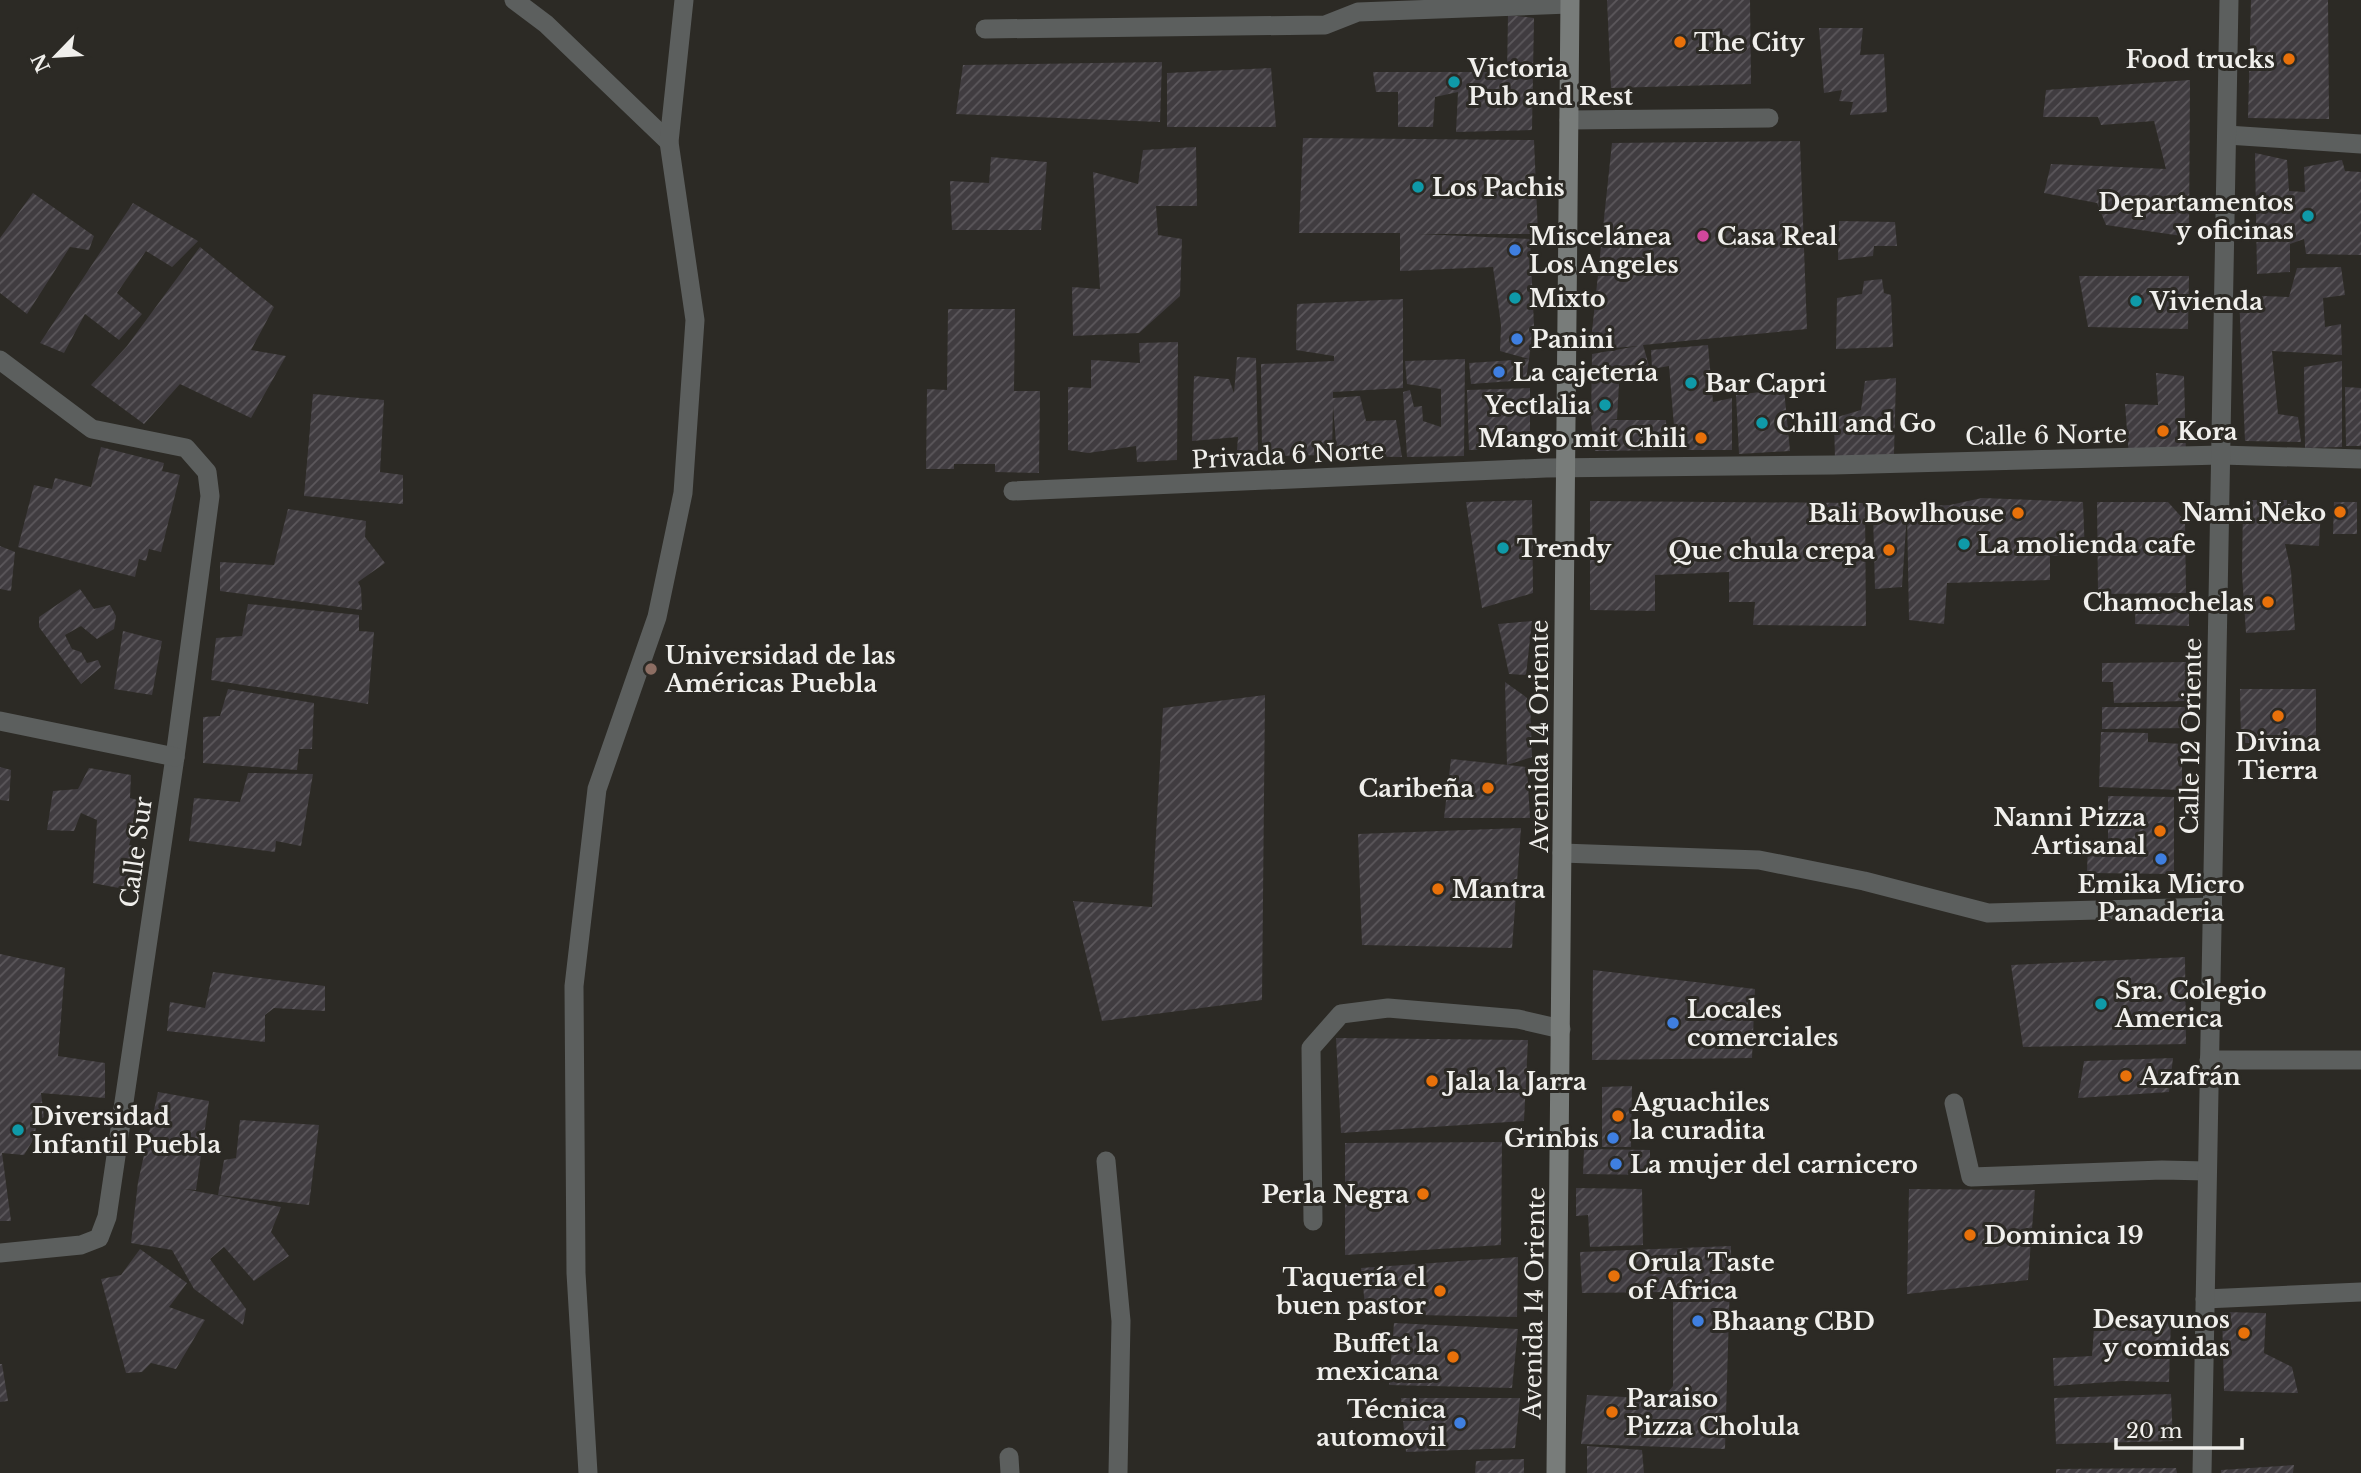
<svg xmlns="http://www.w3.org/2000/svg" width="2361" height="1473" font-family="'Libre Baskerville',serif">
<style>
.building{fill:url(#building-hatch)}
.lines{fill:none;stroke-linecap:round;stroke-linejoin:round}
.service{stroke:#5c5f5e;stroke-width:19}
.minor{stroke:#5c5f5e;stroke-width:19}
.secondary{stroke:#787c7a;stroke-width:19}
.food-dot{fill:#e8710a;stroke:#2c2a25;stroke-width:2.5}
.culture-dot{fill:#0f9aa8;stroke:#2c2a25;stroke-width:2.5}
.hotel-dot{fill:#d1479c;stroke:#2c2a25;stroke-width:2.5}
.shop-dot{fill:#3f7fe0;stroke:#2c2a25;stroke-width:2.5}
.education-dot{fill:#8d6e63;stroke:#2c2a25;stroke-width:2.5}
.labels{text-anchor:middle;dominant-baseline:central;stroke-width:6;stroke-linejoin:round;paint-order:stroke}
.poi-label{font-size:24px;font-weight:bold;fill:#f0efec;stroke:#2c2a25;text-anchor:start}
.street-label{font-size:24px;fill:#f0efec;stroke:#2c2a25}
</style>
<defs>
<pattern id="building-hatch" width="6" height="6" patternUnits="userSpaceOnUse" patternTransform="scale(1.75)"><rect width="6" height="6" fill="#403c40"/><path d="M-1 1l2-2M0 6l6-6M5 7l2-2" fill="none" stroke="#5c585c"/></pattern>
</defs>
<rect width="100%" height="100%" fill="#2c2a25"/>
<g class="building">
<polygon points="1607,0 1750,0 1751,84 1611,88"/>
<polygon points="2251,0 2328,0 2329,119 2248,118"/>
<polygon points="1508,15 1534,18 1532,130 1456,132 1458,92 1435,97 1433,127 1398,127 1398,92 1376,92 1373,72 1507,72"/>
<polygon points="1819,28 1863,28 1860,55 1884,54 1887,112 1850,115 1853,102 1839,101 1842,90 1824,93"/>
<polygon points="1162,62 1160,122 956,114 963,65"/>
<polygon points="1271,68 1276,127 1167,127 1167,73"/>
<polygon points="2190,80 2189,237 2106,225 2097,203 2044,193 2051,164 2166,169 2154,121 2101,125 2098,117 2043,117 2046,90"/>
<polygon points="1303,138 1534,140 1538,234 1418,234 1530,239 1534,326 1529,359 1500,351 1501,325 1493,267 1400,271 1400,233 1299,233"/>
<polygon points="1800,141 1807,329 1643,345 1649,366 1620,366 1617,419 1608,420 1666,420 1667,450 1595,451 1591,420 1592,354 1638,346 1590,350 1612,143"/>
<polygon points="1196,147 1197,206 1156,206 1158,235 1182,239 1180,296 1139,333 1073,336 1072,287 1100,289 1093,172 1138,184 1143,150"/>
<polygon points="2255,153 2287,160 2289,191 2305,192 2304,167 2342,160 2345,171 2361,172 2361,255 2306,254 2304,239 2290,244 2290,272 2257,274"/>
<polygon points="991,157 1047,162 1041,230 952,230 950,181 989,183"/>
<polygon points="33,193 94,236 89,250 70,247 27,314 0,293 0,238"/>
<polygon points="133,203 198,241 172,267 146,251 117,293 142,314 119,340 85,314 64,353 40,343"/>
<polygon points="1839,221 1895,222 1897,246 1874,246 1873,256 1838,260"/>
<polygon points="200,247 274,307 251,350 286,356 251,418 180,384 144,424 91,385 127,346"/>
<polygon points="2341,267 2345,295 2323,298 2325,327 2341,324 2342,355 2272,351 2278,414 2298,417 2301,442 2245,441 2239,295 2289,297 2297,268"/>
<polygon points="2079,276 2189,276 2188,329 2088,327"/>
<polygon points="1882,279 1884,293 1891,295 1893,347 1836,349 1837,298 1862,294 1864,281"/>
<polygon points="1403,299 1403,388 1333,392 1333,398 1360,396 1366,421 1396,420 1402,457 1337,456 1333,405 1332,455 1262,456 1261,364 1334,361 1334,356 1296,350 1297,304"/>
<polygon points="948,309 1015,309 1014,391 1040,391 1039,473 995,472 995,464 954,464 954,469 926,469 927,389 947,390"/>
<polygon points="1178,342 1177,460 1137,462 1136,446 1088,453 1068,450 1068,387 1091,388 1091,360 1140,363 1139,343"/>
<polygon points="1708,345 1713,402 1732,398 1732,450 1676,450 1669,366 1652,369 1651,350"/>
<polygon points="1237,357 1256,358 1258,451 1237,450 1238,437 1192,441 1194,376 1229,379 1234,393"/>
<polygon points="1465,359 1464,456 1407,457 1403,392 1410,390 1414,407 1422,406 1423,421 1441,427 1441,389 1407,384 1405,361"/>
<polygon points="1529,359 1526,380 1471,384 1469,363"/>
<polygon points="2342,361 2342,447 2305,448 2304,367"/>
<polygon points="2156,373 2184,376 2186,456 2129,457 2125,404 2158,405"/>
<polygon points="1896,378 1894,454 1835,460 1834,418 1861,410 1865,381"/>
<polygon points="2345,387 2361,388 2361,446 2346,446"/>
<polygon points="1530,388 1530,449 1469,450 1467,390"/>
<polygon points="1784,389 1790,451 1739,454 1736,395"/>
<polygon points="313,394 384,400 380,472 403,475 403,504 304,496"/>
<polygon points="101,447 164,463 162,471 180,475 161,552 149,549 146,561 139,559 135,577 18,547 34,485 52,489 55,478 91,487"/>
<polygon points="1982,498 2083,502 2085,554 2050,556 2050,580 1947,583 1944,624 1909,620 1907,512 1902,587 1875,589 1873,513 1907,507 1950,505"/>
<polygon points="1532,500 1533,593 1482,608 1466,502"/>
<polygon points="2243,500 2287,500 2286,516 2288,504 2321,507 2319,546 2285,544 2291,571 2295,630 2246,633 2242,574"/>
<polygon points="1590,501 1865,503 1866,626 1753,625 1755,602 1729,602 1729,572 1655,575 1655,611 1590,610"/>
<polygon points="2097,502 2168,502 2185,521 2186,593 2098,594"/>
<polygon points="2334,502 2357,502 2357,534 2333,534"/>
<polygon points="288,509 366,521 365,537 385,563 358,582 361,588 362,610 220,591 220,562 274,565"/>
<polygon points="0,546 15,552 11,591 0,589"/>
<polygon points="80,589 94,609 110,605 116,616 114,629 97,639 81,626 65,635 72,649 81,652 87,663 98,660 101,667 81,684 39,627 39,617"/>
<polygon points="2136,596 2189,598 2189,626 2135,624"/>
<polygon points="248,604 359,615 359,631 374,632 368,704 211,680 216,638 242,636"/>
<polygon points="1532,621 1526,675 1509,674 1498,624"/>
<polygon points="123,631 162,641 152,695 114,689"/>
<polygon points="2186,662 2185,701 2114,703 2113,682 2102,682 2102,663"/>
<polygon points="1505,682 1530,700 1532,757 1507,765"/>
<polygon points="228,689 314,703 312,749 299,749 297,770 203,763 203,717 220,716"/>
<polygon points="2240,689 2316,689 2316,743 2241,743"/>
<polygon points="1265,695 1262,1000 1102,1021 1073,901 1152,907 1163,708"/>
<polygon points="2102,707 2187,707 2187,728 2102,729"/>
<polygon points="2101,732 2148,733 2148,742 2182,744 2182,790 2099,787"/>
<polygon points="1451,759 1527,767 1530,818 1444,818"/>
<polygon points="0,767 11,770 9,801 0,800"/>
<polygon points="89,768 131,775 130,798 144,802 145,829 133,831 129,845 138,847 129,890 93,883 97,820 81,813 74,831 47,830 53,791 78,789"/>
<polygon points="248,773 313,774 301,846 276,841 275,852 189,841 194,798 240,802"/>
<polygon points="2108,796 2174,797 2174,874 2087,873 2088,841 2108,841"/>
<polygon points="1521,828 1512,948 1362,945 1358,834"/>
<polygon points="0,954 65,968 58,1056 105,1063 105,1098 41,1093 44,1117 36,1122 35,1137 24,1155 2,1153 11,1221 0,1221"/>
<polygon points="2185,957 2186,1044 2023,1047 2011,965"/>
<polygon points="1593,970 1755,989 1752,1058 1592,1060"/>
<polygon points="213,972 325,986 325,1011 274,1008 265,1015 265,1042 167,1031 170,1002 205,1008"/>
<polygon points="1336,1038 1528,1040 1524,1121 1341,1133"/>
<polygon points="2173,1058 2169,1092 2078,1098 2084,1061"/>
<polygon points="1632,1086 1631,1147 1602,1147 1602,1087"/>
<polygon points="158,1092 209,1101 196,1190 184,1189 281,1207 271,1232 289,1256 254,1281 224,1247 210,1259 246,1309 243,1325 194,1289 172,1250 131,1243 138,1182"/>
<polygon points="240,1120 319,1125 309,1205 218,1195 224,1160 236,1158"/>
<polygon points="1502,1142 1501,1245 1345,1255 1345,1143"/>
<polygon points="1584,1149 1650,1150 1650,1175 1583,1174"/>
<polygon points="1576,1188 1642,1189 1643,1245 1590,1247 1588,1215 1576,1216"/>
<polygon points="1909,1189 2035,1190 2028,1280 1907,1294"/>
<polygon points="1731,1246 1725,1449 1581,1444 1587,1395 1662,1399 1673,1386 1673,1302 1665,1292 1582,1293 1580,1252"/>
<polygon points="140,1249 187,1283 169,1307 205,1320 176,1369 151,1363 142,1372 126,1373 101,1279 121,1275"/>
<polygon points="1518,1257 1517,1317 1366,1314 1361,1268"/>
<polygon points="2222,1312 2266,1313 2264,1353 2292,1367 2298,1393 2224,1391"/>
<polygon points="2095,1315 2171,1317 2169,1382 2122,1381 2054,1386 2053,1358 2092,1356"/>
<polygon points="1394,1323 1518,1329 1512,1388 1389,1385"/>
<polygon points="0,1364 2,1364 8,1401 0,1402"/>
<polygon points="2171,1394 2173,1441 2056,1444 2054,1398"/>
<polygon points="1401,1398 1520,1398 1515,1448 1406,1452"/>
<polygon points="1587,1446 1642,1450 1644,1473 1587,1473"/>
<polygon points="1524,1459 1524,1473 1475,1473 1476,1461"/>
<polygon points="2294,1465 2293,1473 2221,1473 2221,1470"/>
<polygon points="2176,1468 2177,1473 2056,1473 2056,1469"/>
</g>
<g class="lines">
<g class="service">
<polyline points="1569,120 1769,118"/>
<polyline points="1562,853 1759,860 1864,881 1988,913 2213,907"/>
<polyline points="1954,1103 1971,1177 2162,1170 2207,1171"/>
<polyline points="1313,1221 1311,1048 1341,1014 1388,1008 1518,1019 1561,1029"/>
<polyline points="2205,1299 2361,1292"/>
<polyline points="1009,1457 1010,1473"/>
</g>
<g class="minor">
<polyline points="514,0 546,24 669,142"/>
<polyline points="985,29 1325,25 1358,12 1569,4"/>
<polyline points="2227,135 2361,144"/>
<polyline points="0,360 92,429 186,448 207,472 210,496 175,757 107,1217 99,1238 81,1245 0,1253"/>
<polyline points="1013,491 1546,468 1833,465 2221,455 2361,459"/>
<polyline points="0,721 175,757"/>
<polyline points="2209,1060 2361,1060"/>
<polyline points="1106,1161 1121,1321 1118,1473"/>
<polyline points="588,1473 576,1273 574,986 597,789 657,617 683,493 695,320 669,142 684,0"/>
<polyline points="2202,1473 2229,0"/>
</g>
<polyline class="secondary" points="1556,1473 1570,0"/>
</g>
<g class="food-dot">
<circle cx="1680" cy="42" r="7"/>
<circle cx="2289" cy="59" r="7"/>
<circle cx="2163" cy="431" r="7"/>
<circle cx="1701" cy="438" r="7"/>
<circle cx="2340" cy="512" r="7"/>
<circle cx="2018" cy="513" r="7"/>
<circle cx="1889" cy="550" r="7"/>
<circle cx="2268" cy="602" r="7"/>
<circle cx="2278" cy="716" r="7"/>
<circle cx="1488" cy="788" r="7"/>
<circle cx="2160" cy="831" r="7"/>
<circle cx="1438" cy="889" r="7"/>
<circle cx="2126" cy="1076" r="7"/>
<circle cx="1432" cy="1081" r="7"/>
<circle cx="1618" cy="1116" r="7"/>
<circle cx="1423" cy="1194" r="7"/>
<circle cx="1970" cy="1235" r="7"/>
<circle cx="1614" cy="1276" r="7"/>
<circle cx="1440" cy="1291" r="7"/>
<circle cx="2244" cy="1333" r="7"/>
<circle cx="1453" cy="1357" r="7"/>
<circle cx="1612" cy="1412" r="7"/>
</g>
<g class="culture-dot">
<circle cx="1454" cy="82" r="7"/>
<circle cx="1418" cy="187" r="7"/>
<circle cx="2308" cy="216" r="7"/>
<circle cx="1515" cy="298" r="7"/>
<circle cx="2136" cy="301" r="7"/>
<circle cx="1691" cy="383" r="7"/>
<circle cx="1605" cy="405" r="7"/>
<circle cx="1762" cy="423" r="7"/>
<circle cx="1964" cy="544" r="7"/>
<circle cx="1503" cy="548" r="7"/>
<circle cx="2101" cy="1004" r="7"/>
<circle cx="18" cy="1130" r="7"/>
</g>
<circle class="hotel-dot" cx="1703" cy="236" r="7"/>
<g class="shop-dot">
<circle cx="1515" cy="250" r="7"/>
<circle cx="1517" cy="339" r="7"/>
<circle cx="1499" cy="372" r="7"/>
<circle cx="2161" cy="859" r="7"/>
<circle cx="1673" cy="1023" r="7"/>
<circle cx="1613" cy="1138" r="7"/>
<circle cx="1616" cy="1164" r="7"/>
<circle cx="1698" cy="1321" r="7"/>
<circle cx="1460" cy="1423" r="7"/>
</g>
<circle class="education-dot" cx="651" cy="669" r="7"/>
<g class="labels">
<g class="poi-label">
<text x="1694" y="42">The City</text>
<text x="2275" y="59" text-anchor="end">Food trucks</text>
<text x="1468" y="68">Victoria<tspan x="1468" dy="28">Pub and Rest</tspan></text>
<text x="1432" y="187">Los Pachis</text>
<text x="2294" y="202" text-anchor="end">Departamentos<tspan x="2294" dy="28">y oficinas</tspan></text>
<text x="1529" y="236">Miscelánea<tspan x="1529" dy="28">Los Angeles</tspan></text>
<text x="1717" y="236">Casa Real</text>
<text x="1529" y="298">Mixto</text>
<text x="2150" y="301">Vivienda</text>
<text x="1531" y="339">Panini</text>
<text x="1513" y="372">La cajetería</text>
<text x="1705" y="383">Bar Capri</text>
<text x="1591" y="405" text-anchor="end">Yectlalia</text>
<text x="1776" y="423">Chill and Go</text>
<text x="2177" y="431">Kora</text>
<text x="1687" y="438" text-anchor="end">Mango mit Chili</text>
<text x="2326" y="512" text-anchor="end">Nami Neko</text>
<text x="2004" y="513" text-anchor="end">Bali Bowlhouse</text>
<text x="1978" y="544">La molienda cafe</text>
<text x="1517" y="548">Trendy</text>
<text x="1875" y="550" text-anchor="end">Que chula crepa</text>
<text x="2254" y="602" text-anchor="end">Chamochelas</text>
<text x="665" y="655">Universidad de las<tspan x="665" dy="28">Américas Puebla</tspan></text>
<text x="2278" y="742" text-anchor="middle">Divina<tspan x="2278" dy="28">Tierra</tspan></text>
<text x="1474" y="788" text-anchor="end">Caribeña</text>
<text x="2146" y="817" text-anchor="end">Nanni Pizza<tspan x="2146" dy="28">Artisanal</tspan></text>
<text x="2161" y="884" text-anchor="middle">Emika Micro<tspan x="2161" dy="28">Panaderia</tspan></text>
<text x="1452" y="889">Mantra</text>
<text x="2115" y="990">Sra. Colegio<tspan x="2115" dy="28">America</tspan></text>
<text x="1687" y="1009">Locales<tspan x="1687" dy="28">comerciales</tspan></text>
<text x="2140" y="1076">Azafrán</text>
<text x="1446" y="1081">Jala la Jarra</text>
<text x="1632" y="1102">Aguachiles<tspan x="1632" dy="28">la curadita</tspan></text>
<text x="32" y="1116">Diversidad<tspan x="32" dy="28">Infantil Puebla</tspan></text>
<text x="1599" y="1138" text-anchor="end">Grinbis</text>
<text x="1630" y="1164">La mujer del carnicero</text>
<text x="1409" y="1194" text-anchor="end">Perla Negra</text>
<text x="1984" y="1235">Dominica 19</text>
<text x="1628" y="1262">Orula Taste<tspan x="1628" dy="28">of Africa</tspan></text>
<text x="1426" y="1277" text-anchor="end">Taquería el<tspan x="1426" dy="28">buen pastor</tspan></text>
<text x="2230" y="1319" text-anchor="end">Desayunos<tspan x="2230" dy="28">y comidas</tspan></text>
<text x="1712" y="1321">Bhaang CBD</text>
<text x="1439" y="1343" text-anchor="end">Buffet la<tspan x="1439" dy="28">mexicana</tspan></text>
<text x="1626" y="1398">Paraiso<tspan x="1626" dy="28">Pizza Cholula</tspan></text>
<text x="1446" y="1409" text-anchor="end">Técnica<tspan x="1446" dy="28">automovil</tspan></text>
</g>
<g class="street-label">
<text transform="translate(2046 435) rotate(-1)">Calle 6 Norte</text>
<text transform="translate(1288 455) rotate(-3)">Privada 6 Norte</text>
<text transform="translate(1539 736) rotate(-90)">Avenida 14 Oriente</text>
<text transform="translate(2191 736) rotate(-89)">Calle 12 Oriente</text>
<text transform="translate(136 852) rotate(-82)">Calle Sur</text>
<text transform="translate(1534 1303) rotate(-89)">Avenida 14 Oriente</text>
</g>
</g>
<g transform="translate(56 56) rotate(245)" stroke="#2c2a25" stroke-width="5" paint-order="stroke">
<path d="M0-5L12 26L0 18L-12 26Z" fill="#f0efec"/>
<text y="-10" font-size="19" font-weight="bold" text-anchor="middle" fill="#f0efec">N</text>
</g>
<path d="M2116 1438v10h126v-10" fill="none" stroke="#f0efec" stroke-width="3.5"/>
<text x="2126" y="1438" font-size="21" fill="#f0efec" stroke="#2c2a25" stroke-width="5" paint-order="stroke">20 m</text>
</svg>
